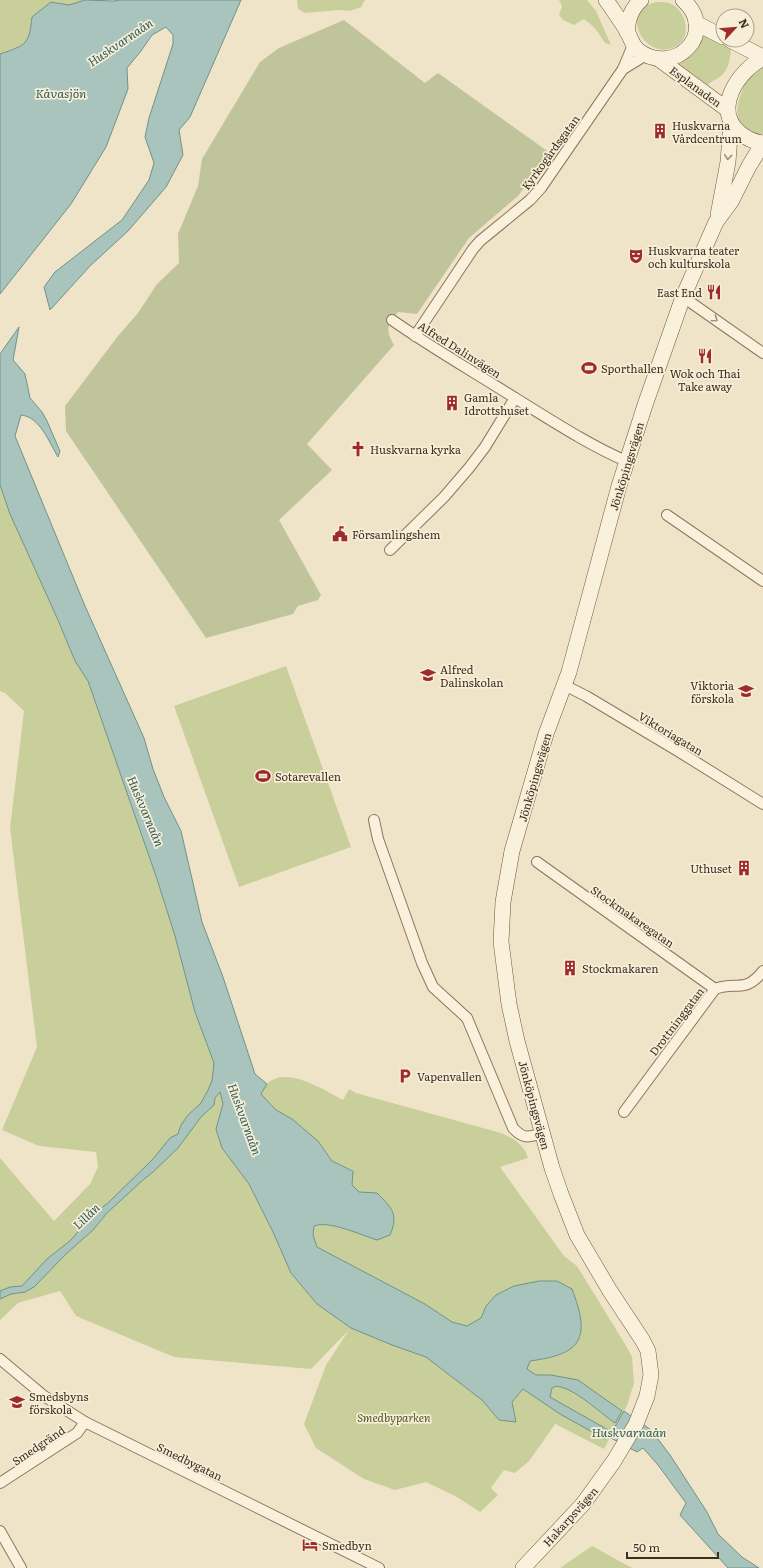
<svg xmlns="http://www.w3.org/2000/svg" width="763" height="1568" font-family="Literata,serif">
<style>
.green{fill:#c9cf9b}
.cemetery{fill:#bfc49a}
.water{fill:#a9c4bc;stroke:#6f938a}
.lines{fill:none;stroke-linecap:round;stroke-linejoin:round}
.street-casing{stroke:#8d765c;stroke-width:12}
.secondary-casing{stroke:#6f573f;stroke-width:16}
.street{stroke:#faf1dc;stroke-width:10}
.secondary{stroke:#faf1dc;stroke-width:15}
.oneway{stroke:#9c907e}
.labels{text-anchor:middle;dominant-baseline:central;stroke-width:3.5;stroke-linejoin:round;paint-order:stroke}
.street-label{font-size:11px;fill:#3d2e20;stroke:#f7eed8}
.poi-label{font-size:11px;fill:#3d2e20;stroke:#f7eed8;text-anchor:start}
.park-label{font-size:11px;font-style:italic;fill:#4d5a26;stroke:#f7eed8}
.water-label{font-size:12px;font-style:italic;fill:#2f5d5a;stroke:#f7eed8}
</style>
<rect width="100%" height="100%" fill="#f0e4c8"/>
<g class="green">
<path d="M0 0H85L69 5 51 2 32 17C28 46 27 44 0 54Z"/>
<polygon points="297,0 365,0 361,7 350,11 339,10 305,13 298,9"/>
<path d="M559 0H587L596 11 611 45 605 43C599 33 594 26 584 19L574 25 563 20 559 15 562 6Z"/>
<path d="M657 2C661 2 666 2 669 3 686 9 692 35 678 45 647 66 615 9 657 2Z"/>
<path d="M701 32 731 47C730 58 730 68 721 76 717 80 712 80 708 85L676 62Z"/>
<path d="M763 67V134C757 135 753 134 748 130 732 120 737 103 743 89 744 85 745 80 748 77 752 72 757 70 763 67Z"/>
<path d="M0 485 10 514 58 620 75 661 88 681 157 879 175 936 195 1012 214 1063 223 1104 216 1129 222 1148 249 1184 273 1232 291 1273 317 1304 351 1328 426 1357 482 1400 499 1420 516 1422 512 1402 523 1389 547 1385 565 1378 551 1375H536L527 1369V1363L529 1361C553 1358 569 1356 581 1335L486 1306 481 1318 467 1326 452 1322 425 1304 317 1247 313 1235 314 1226 320 1224 334 1226 377 1193 359 1192 352 1185 353 1170 332 1161 318 1141 292 1119 276 1110 261 1094C263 1090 265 1085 268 1083 287 1066 324 1090 343 1100L349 1089 356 1093 501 1133C514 1139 524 1144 528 1158L500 1167 564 1256 577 1266 625 1344 632 1357 634 1383 627 1406 604 1449 557 1425 556 1423 529 1461 515 1473 504 1470 491 1488 498 1495 480 1512 457 1497 426 1482 395 1490 364 1479 316 1448 304 1424 326 1365 349 1330 311 1369 174 1357 76 1316 60 1291 18 1303 0 1320V1158L54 1221 90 1184 98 1167 96 1152 39 1146 2 1130 37 1047 10 828 24 711 5 693 0 691Z"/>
<polygon points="286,666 351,847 239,887 174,706"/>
<polygon points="592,1546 632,1568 560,1568"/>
</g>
<path class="cemetery" d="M344 20 425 83 438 73 550 153 518 196 469 238 417 314 398 312C387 326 385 329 394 345L307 444 332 470 279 520 321 595 318 600 298 606 293 614 206 638 66 431 65 406 118 336 138 313 157 284 179 263 178 234 198 186 202 159 260 62 279 48Z"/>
<g class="water">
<path d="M85 0 114 1 119 0H241L190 117 179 130 183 155 166 187 128 231 90 266 50 310 44 287 55 272 122 220 149 180 154 163 145 137 149 118 173 44V35L166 27 152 35 141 51 127 68 128 89 106 147 71 204 0 294V54C27 45 29 44 32 17L51 2 69 5Z"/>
<path d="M19 327 13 360 25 374 30 398 42 412 47 421 60 451 58 457C49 442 40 417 21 415L15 436 85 606 144 738 153 769 164 797 181 831 202 922 223 977 255 1074 267 1084 261 1094 276 1110 292 1119 318 1141 332 1161 353 1171 352 1185 359 1192 377 1193C392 1208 399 1214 390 1235L377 1240C361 1235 329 1220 314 1226L313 1235 317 1247 425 1304 452 1322 467 1326 481 1318 486 1306 496 1295 514 1286 539 1281H557L572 1289C591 1339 582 1354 530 1361L527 1369 536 1375H551L578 1380 622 1411 615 1423C599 1412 579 1392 561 1387 558 1386 555 1386 552 1388L550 1397 610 1431 605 1439 560 1414 523 1389 512 1402 516 1422 499 1420 482 1400 426 1357 392 1345 351 1328 317 1304 291 1273 273 1232 249 1184 222 1148 216 1129 223 1104 220 1092 215 1098 214 1105 201 1117 178 1148 153 1172 143 1180 107 1213 93 1230 66 1254 34 1287 25 1292 11 1294 0 1299V1291L10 1287 22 1286 47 1259 71 1240 93 1214 108 1203 153 1159 170 1138 178 1134 181 1125 188 1115 201 1103 208 1090 212 1081 214 1063 195 1012 175 936 157 879 95 701 88 681 75 661 58 620 10 514 0 485V354Z"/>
<polygon points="624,1411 651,1430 670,1455 707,1512 718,1534 742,1557 759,1568 728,1568 680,1515 686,1503 658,1465 643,1448 637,1452 609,1437"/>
</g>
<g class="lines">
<g class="street-casing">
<g id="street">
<polyline points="623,69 646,55"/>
<polyline points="683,297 763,353"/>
<path d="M392 320C432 348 474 372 515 398 551 420 587 444 626 461"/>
<polyline points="415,336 473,249 480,241 530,200 541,188 623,69 633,45"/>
<polyline points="667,515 763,581"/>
<polyline points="390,550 444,497 469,468 485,447 515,398"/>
<polyline points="564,685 586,696 678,751 763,804"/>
<path d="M374 820 378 839 422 963 433 987 467 1018 513 1128C524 1140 529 1137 543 1133"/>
<polyline points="537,862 715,989"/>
<path d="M624 1112 715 989C736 981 745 994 763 971"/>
<polyline points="0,1359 44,1396 85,1422 379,1568"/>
<polyline points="0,1483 77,1433 85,1422"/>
<polyline points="0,1531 21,1568"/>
</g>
</g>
<g class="secondary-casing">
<g id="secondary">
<path d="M606 0C613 10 620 20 627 31 631 38 632 46 639 51 676 77 719 32 683 0"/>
<polyline points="696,23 723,37"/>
<path d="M627 32C628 19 631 9 641 0"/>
<polyline points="730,40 763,57"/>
<path d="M763 58C738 71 712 110 740 133 747 139 755 142 763 143"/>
<polyline points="660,60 728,110"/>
<polyline points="718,215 728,162 731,123"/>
<polyline points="523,1568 583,1504 614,1461 636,1424 647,1396 651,1375 648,1351 643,1341 610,1291 577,1235 561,1194 552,1168 517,1041 509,1004 501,942 503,902 512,851 546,734 569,672 619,486 645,405 683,297 716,222 732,200 749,166 763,143"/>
</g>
</g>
<use href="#street" class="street"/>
<use href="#secondary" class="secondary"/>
</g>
<defs><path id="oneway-chevron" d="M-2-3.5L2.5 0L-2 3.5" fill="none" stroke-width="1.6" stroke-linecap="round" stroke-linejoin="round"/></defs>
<g class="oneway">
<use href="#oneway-chevron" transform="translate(728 157) rotate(96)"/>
<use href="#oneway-chevron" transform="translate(715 319) rotate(35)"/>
</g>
<defs>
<g id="building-bare" transform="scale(1.2)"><path d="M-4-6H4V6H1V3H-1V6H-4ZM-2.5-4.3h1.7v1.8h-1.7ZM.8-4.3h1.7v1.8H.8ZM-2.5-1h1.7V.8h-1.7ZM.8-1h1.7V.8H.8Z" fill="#9e2a2b" stroke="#f7eed8" stroke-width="2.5" paint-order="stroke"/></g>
<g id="theatre-bare" transform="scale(1.2)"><path d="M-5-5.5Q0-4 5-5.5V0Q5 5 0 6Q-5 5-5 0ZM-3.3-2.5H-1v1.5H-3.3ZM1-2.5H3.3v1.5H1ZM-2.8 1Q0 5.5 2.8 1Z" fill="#9e2a2b" stroke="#f7eed8" stroke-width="2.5" paint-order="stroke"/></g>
<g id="restaurant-bare" transform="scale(1.2)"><path d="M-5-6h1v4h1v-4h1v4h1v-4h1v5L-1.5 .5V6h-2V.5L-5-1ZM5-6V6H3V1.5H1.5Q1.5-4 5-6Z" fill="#9e2a2b" stroke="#f7eed8" stroke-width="2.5" paint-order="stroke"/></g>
<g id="stadium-bare" transform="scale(1.2)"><path d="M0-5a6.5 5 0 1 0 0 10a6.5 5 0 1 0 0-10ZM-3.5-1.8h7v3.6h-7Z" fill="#9e2a2b" stroke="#f7eed8" stroke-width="2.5" paint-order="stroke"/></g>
<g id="church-bare" transform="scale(1.2)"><path d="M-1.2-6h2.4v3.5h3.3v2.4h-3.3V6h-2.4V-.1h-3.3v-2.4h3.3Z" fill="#9e2a2b" stroke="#f7eed8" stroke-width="2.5" paint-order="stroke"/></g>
<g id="civic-bare" transform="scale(1.2)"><path d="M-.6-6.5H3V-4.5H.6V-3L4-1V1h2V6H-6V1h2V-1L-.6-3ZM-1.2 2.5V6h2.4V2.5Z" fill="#9e2a2b" stroke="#f7eed8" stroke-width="2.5" paint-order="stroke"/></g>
<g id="school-bare" transform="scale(1.2)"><path d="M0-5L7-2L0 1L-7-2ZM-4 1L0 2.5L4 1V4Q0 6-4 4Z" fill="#9e2a2b" stroke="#f7eed8" stroke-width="2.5" paint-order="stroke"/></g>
<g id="parking-bare" transform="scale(1.2)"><path d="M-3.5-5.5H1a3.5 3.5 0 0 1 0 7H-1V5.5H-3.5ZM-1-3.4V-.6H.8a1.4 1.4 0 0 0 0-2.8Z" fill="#9e2a2b" stroke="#f7eed8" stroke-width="2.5" paint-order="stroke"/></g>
<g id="hotel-bare" transform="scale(1.2)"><path d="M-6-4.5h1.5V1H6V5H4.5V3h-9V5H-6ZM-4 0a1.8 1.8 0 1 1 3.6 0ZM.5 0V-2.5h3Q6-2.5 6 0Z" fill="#9e2a2b" stroke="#f7eed8" stroke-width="2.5" paint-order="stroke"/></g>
</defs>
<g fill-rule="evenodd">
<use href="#building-bare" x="660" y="131"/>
<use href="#theatre-bare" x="636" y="256"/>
<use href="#restaurant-bare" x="714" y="292"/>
<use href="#restaurant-bare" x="705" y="356"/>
<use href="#stadium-bare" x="589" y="368"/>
<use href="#building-bare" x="452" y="403"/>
<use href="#church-bare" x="358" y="449"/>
<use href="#civic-bare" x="340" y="534"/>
<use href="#school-bare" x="428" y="675"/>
<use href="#school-bare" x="746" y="691"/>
<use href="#stadium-bare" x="263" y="776"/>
<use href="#building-bare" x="744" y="868"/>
<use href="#building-bare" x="570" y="968"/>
<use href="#parking-bare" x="405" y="1076"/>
<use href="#school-bare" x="17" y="1402"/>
<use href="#hotel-bare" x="310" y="1545"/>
</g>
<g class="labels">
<g class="street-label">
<text transform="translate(696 86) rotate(36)">Esplanaden</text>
<text transform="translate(550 152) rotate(-54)">Kyrkogårdsgatan</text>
<text transform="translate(460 349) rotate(32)">Alfred Dalinvägen</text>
<text transform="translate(626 466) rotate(-73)">Jönköpingsvägen</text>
<text transform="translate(671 733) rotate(31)">Viktoriagatan</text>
<text transform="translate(534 777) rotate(-74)">Jönköpingsvägen</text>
<text transform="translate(633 916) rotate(35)">Stockmakaregatan</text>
<text transform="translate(676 1021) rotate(-53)">Drottninggatan</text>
<text transform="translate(535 1105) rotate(75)">Jönköpingsvägen</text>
<text transform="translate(38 1445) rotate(-34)">Smedgränd</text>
<text transform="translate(190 1461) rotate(26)">Smedbygatan</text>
<text transform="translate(570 1516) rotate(-48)">Hakarpsvägen</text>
</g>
<g class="poi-label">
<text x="672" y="125">Huskvarna<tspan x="672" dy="13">Vårdcentrum</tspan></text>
<text x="648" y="250">Huskvarna teater<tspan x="648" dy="13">och kulturskola</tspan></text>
<text x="702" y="292" text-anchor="end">East End</text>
<text x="601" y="368">Sporthallen</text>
<text x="705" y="373" text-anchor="middle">Wok och Thai<tspan x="705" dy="13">Take away</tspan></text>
<text x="464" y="397">Gamla<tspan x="464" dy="13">Idrottshuset</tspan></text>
<text x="370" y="449">Huskvarna kyrka</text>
<text x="352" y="534">Församlingshem</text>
<text x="440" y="669">Alfred<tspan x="440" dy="13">Dalinskolan</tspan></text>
<text x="734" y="685" text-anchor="end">Viktoria<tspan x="734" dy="13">förskola</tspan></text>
<text x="275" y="776">Sotarevallen</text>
<text x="732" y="868" text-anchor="end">Uthuset</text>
<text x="582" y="968">Stockmakaren</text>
<text x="417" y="1076">Vapenvallen</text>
<text x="29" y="1396">Smedsbyns<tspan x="29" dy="13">förskola</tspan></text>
<text x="322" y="1545">Smedbyn</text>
</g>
<g class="park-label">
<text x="394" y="1417">Smedbyparken</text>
</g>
<g class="water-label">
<text transform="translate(120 42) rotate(-34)">Huskvarnaån</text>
<text x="61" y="93">Kåvasjön</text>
<text transform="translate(146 811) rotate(67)">Huskvarnaån</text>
<text transform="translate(245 1119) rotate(70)">Huskvarnaån</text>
<text transform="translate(86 1216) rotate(-44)">Lillån</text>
<text x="629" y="1432">Huskvarnaån</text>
</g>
</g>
<g transform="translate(735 28) rotate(64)"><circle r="19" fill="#f7eed8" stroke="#ada18e"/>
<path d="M0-3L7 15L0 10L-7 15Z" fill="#9e2a2b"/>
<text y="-6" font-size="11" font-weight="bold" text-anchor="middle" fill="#3d2e20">N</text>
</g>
<path d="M627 1552v6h91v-6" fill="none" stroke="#3d2e20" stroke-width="2"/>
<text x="633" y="1552" font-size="12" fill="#3d2e20" stroke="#f7eed8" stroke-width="3" paint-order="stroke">50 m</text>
</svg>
